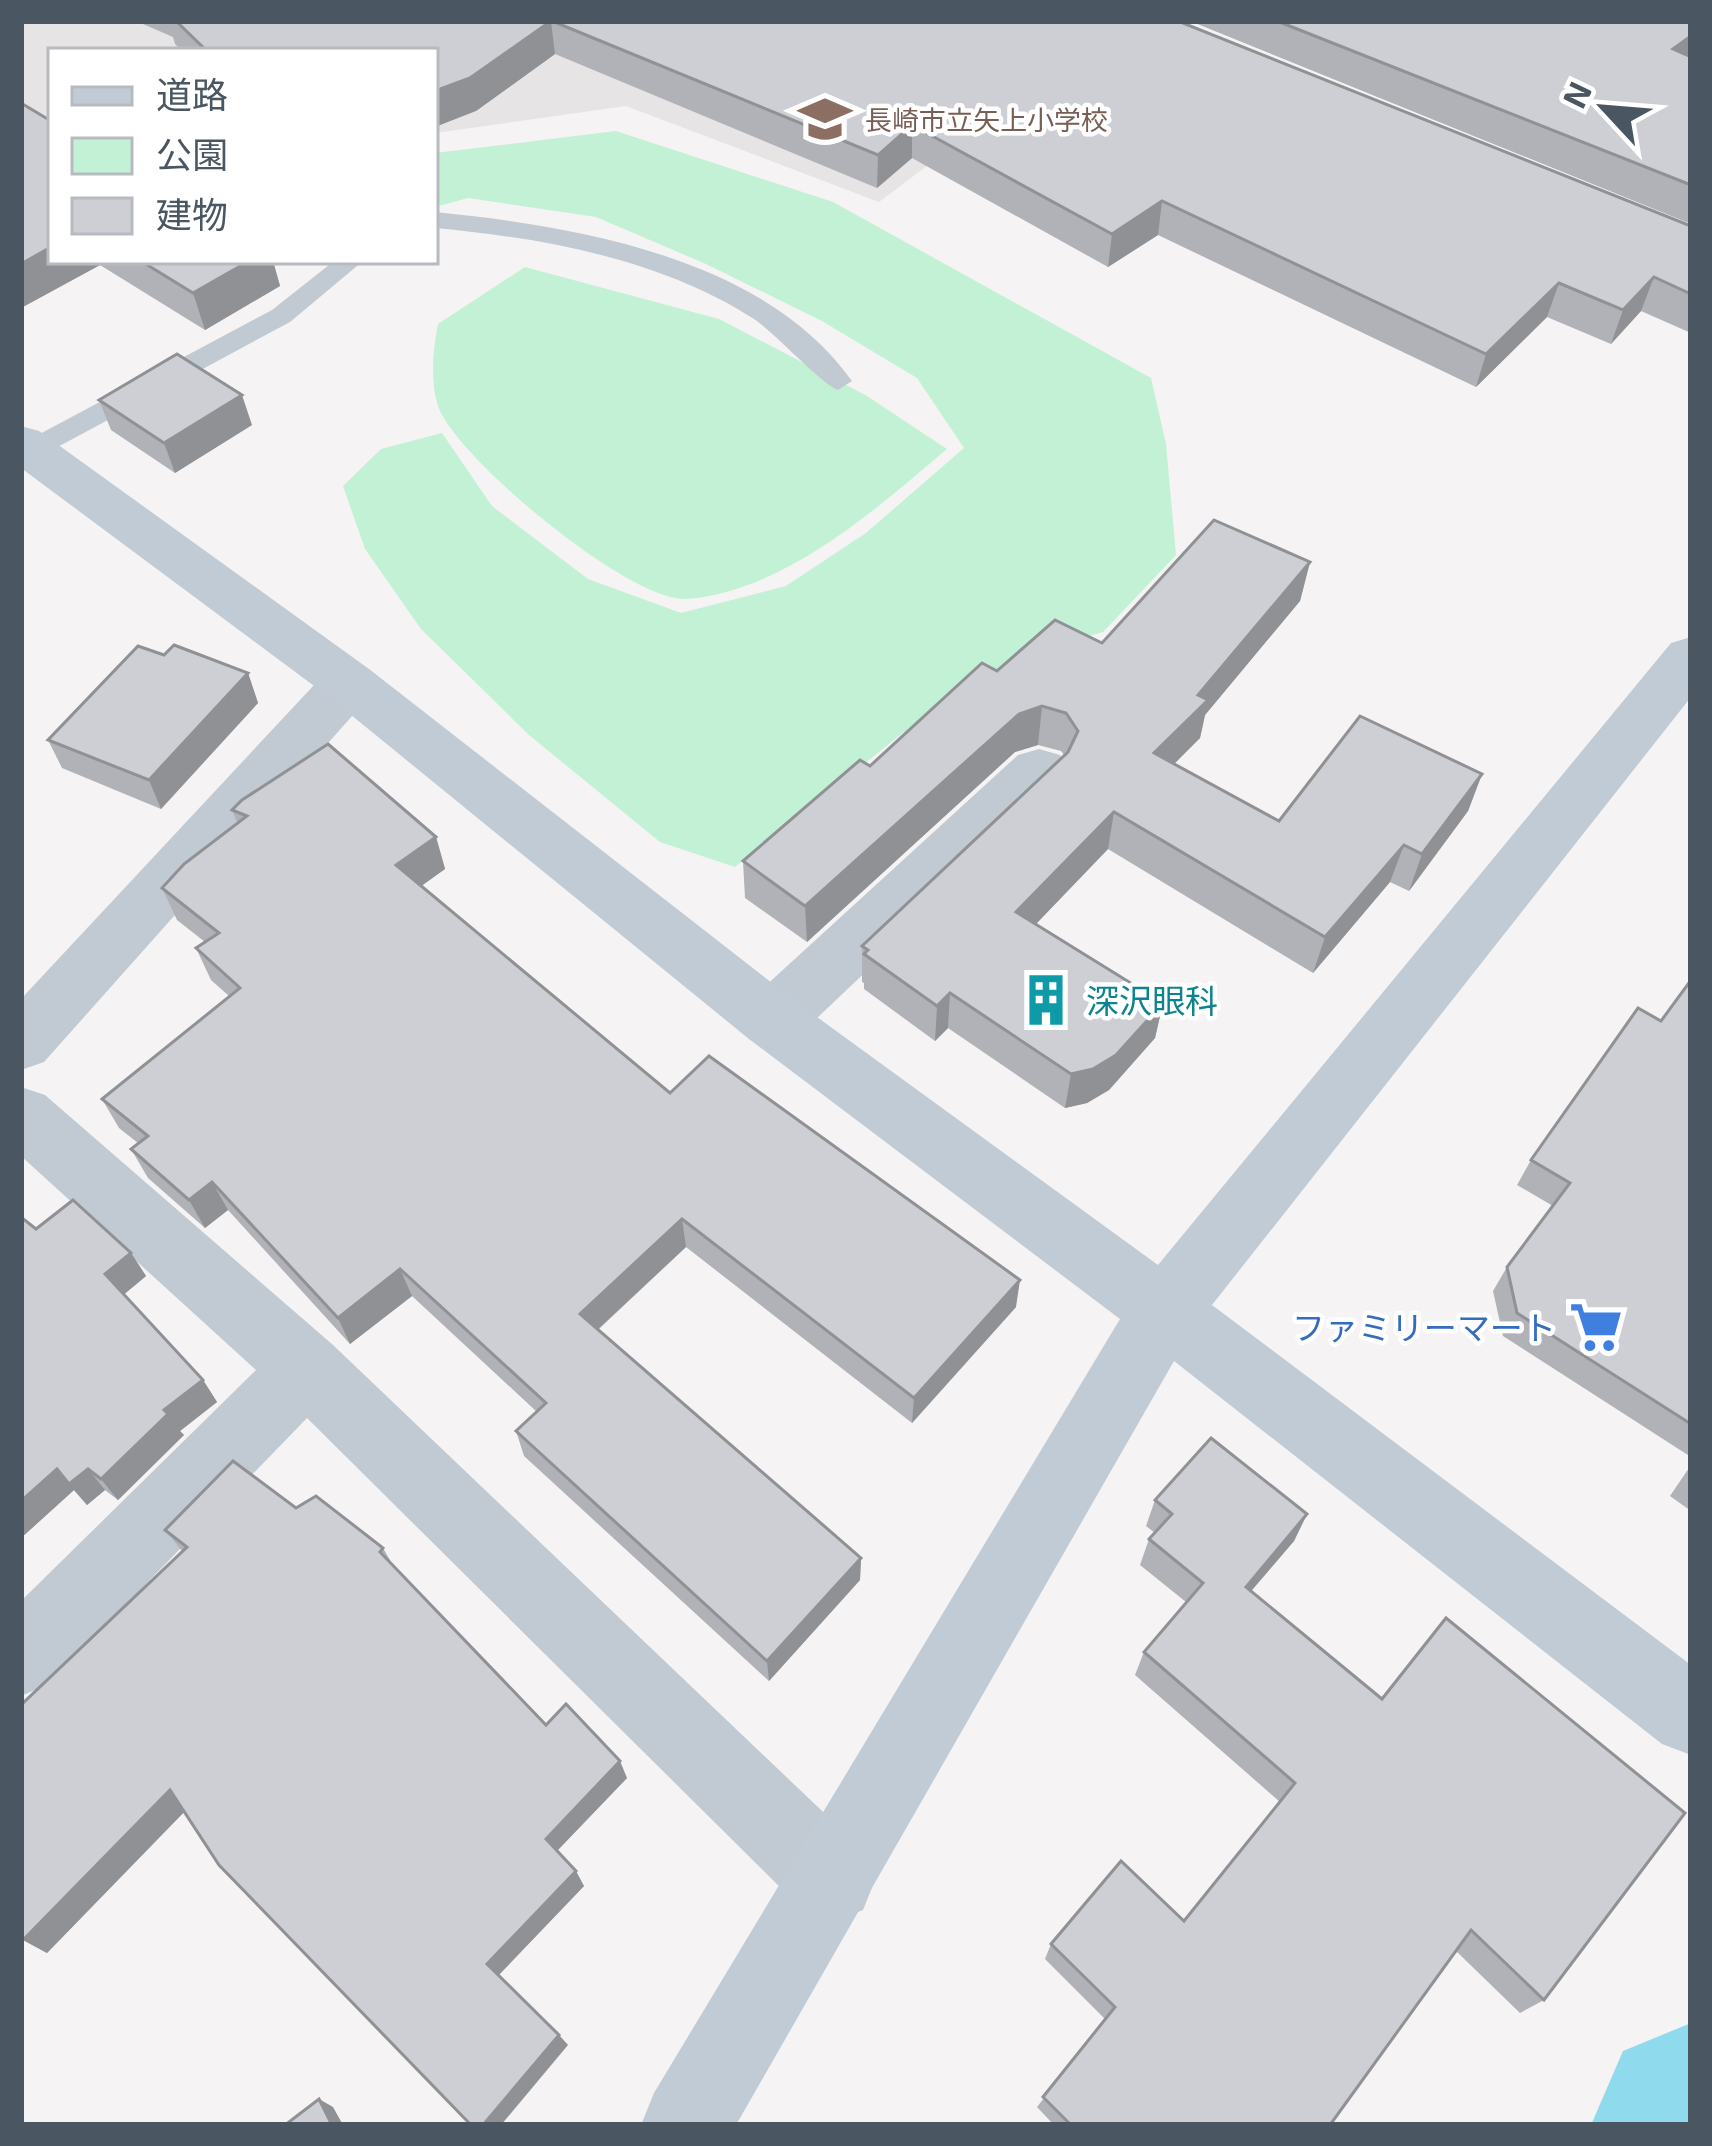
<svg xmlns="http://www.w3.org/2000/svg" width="1712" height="2146" font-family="'Exo 2','Noto Sans JP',sans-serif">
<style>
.education{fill:#e6e4e5}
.green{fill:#c3f1d5}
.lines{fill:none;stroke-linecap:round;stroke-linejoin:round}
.river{fill:#90daee;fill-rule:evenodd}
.lane{fill:#c1cad2;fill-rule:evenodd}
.street{fill:#c1cad2;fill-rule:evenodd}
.secondary{fill:#c1cbd6;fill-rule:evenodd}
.wall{fill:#b0b2b7}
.shaded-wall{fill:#909195}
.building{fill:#cdcfd5;stroke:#909195;stroke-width:3}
.labels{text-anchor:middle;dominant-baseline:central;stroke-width:9;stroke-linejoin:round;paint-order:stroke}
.far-education-label{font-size:27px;fill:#785e54;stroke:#fff;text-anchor:start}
.culture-label{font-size:33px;fill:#0d838f;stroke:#fff;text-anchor:start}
.shop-label{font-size:33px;fill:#366cbe;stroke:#fff;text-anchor:end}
</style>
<rect width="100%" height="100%" fill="#f5f3f3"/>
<polygon class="education" points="21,21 1119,21 879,202 626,106 435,133 435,51 51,51 51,204 21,206"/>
<g class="green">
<polygon points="616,131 833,202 1151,378 1166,444 1176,555 1103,632 1016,657 904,732 735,867 660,842 529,735 421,629 365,549 343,486 381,449 442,433 492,506 588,579 681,613 786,586 866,533 964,448 917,378 822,321 706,264 596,217 468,198 435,207 435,153"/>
<path d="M525 267 719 319 867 396 947 449C876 509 785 591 687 599 631 603 456 458 438 406 430 381 433 349 438 324Z"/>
</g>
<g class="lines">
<polygon class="river" points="1691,2023 1691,2125 1591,2125 1623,2051"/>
<g class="lane">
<path d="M435 212C575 226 764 257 852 381L838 390C822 385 776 334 754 319 661 259 543 238 435 228Z"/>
<polygon points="334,261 363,261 290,322 41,456 21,456 21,444 272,310"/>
</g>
<g class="street">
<polygon points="349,663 369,669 378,683 369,697 44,1062 21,1070 21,999 329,669"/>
<polygon points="1039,749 1060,755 1069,771 1060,787 795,1039 772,1046 749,1039 740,1020 749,1001 1018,755"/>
<polygon points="21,1087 45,1095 333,1345 863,1850 875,1880 863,1910 833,1922 803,1910 307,1418 49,1684 21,1696 21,1601 256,1370 21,1156"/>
</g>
<polygon class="secondary" points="21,426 39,431 369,669 795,1001 1158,1265 1671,643 1691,637 1691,697 1212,1305 1691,1665 1691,1755 1662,1744 1174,1361 736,2125 641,2125 654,2093 1120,1319 749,1039 329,697 21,468"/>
</g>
<g class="wall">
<polygon points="136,21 1178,21 1691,226 1691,333 1641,311 1611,344 1547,317 1476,387 1158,235 1108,267 912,158 877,188 555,54 476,111 435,51 182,51 175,44 173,37"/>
<polygon points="1190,21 1691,21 1691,224"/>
<polygon points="21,103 51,261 273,261 280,286 205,330 100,265 21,308"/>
<polygon points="99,400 252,425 175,473 111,430"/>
<polygon points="1310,562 1300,601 1205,715 1200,738 1174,764 1279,821 1482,774 1468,811 1409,891 1390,882 1313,973 1108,849 1036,924 1163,1003 1155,1038 1109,1090 1087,1103 1065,1108 948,1028 935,1041 864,989 864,983 862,982 862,946 1065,756 1061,751 1038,745 1015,752 807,942 745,898 743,861 997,671 1102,643"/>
<polygon points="164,655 248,673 258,703 161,809 62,768 48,740"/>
<polygon points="232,810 436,837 445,869 421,886 670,1093 1016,1307 912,1423 686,1247 598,1330 861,1558 860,1580 769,1681 524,1456 516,1431 537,1412 412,1296 350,1344 228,1210 205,1228 148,1178 131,1149 138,1143 119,1128 102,1099 229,996 211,980 196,948 205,942 177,920 162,888 238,824"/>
<polygon points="1691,980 1691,1457 1503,1336 1493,1291 1507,1267 1553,1206 1517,1185 1531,1160 1661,1021"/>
<polygon points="21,1217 36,1229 131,1253 146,1276 124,1294 203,1380 217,1402 180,1431 184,1435 118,1500 105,1490 87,1505 74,1490 21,1538"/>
<polygon points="1691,1465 1691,1511 1670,1496"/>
<polygon points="1155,1500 1307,1514 1294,1541 1251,1591 1544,2000 1520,2013 1456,1951 1330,2125 1054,2125 1037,2107 1105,2019 1045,1959 1051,1944 1184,1921 1280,1802 1135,1675 1144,1652 1186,1602 1140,1565 1149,1539 1155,1533 1146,1526"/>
<polygon points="296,1508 383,1548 394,1567 546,1725 627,1778 557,1851 584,1886 498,1975 568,2045 184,1812 47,1953 23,1940 182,1551 165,1530"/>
</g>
<g class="shaded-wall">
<polygon points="551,21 555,54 476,111 435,127 435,91"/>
<polygon points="1691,36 1691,60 1673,49"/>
<polygon points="912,125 912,158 877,188 878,155"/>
<polygon points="1162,201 1158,235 1108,267 1112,234"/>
<polygon points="51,247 51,261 99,261 100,265 21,308 21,264"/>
<polygon points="249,261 273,261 280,286 205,330 193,293"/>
<polygon points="1654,277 1641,311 1611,344 1623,310"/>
<polygon points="1559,283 1547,317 1476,387 1486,354"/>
<polygon points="242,395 252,425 175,473 164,443"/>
<polygon points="1310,562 1300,601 1205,715 1200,738 1147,791 1154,753 1198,695"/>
<polygon points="248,673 258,703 161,809 149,780"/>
<polygon points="1042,706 1038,745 1015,752 807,942 805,906 1019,714"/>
<polygon points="1482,774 1468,811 1409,891 1422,854"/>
<polygon points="1114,812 1108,849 1013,948 1016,912"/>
<polygon points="436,837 445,869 406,897 396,865"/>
<polygon points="1404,845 1390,882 1313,973 1325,937"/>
<polygon points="950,993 948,1028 935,1041 937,1006"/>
<polygon points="1163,1003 1155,1038 1109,1090 1087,1103 1065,1108 1071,1074"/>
<polygon points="212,1182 228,1210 205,1228 189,1200"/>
<polygon points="682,1219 686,1247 586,1340 580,1314"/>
<polygon points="131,1253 146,1276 121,1297 105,1274"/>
<polygon points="400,1269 412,1296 350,1344 338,1318"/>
<polygon points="1020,1280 1016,1307 912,1423 914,1398"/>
<polygon points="203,1380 217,1402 180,1431 184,1435 118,1500 101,1479 164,1410"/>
<polygon points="57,1469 88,1469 105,1490 87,1505 74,1490 21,1538 21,1501"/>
<polygon points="1307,1514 1294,1541 1234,1611 1246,1587"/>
<polygon points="861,1558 860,1580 769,1681 767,1661"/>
<polygon points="620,1761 627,1778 554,1854 546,1839"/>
<polygon points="170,1790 189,1807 47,1953 23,1940"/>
<polygon points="576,1871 584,1886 498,1976 487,1964"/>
<polygon points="559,2035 568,2045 501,2125 483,2125"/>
<polygon points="319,2099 333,2107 343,2125 332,2125"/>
</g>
<g class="building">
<polygon points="176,21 551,21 470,78 435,91 435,51 207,51"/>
<polygon points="552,21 1178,21 1691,226 1691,294 1654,277 1623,310 1559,283 1486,354 1162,201 1112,234 912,125 878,155"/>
<polygon points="1277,21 1691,21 1691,36 1673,49 1691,57 1691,185"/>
<polygon points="21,103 51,121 51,247 21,264"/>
<polygon points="141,261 249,261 193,293"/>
<polygon points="177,354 242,395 164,443 99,400"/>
<polygon points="1214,520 1310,562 1198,695 1208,700 1154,753 1279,821 1360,716 1482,774 1422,854 1404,845 1325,937 1114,812 1016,912 1163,1003 1116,1055 1093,1069 1071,1074 950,993 937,1006 864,954 868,950 862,946 1068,752 1078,731 1066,713 1042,706 1019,714 805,906 743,861 860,760 870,766 982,663 997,671 1055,620 1102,643"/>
<polygon points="174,645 248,673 149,780 48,740 138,646 164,655"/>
<polygon points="328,744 436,837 396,865 670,1093 709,1056 1020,1280 914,1398 682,1219 580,1314 861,1558 767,1661 516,1431 546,1403 400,1269 338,1318 212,1182 189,1200 131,1149 148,1136 102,1099 240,988 196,948 219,933 162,888 184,864 247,816 232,810 242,800"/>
<polygon points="1691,980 1691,1424 1517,1313 1507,1267 1570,1183 1531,1160 1638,1008 1661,1021"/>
<polygon points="73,1200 131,1253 105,1274 203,1380 164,1410 168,1414 101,1479 88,1469 69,1484 57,1469 21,1501 21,1217 36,1229"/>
<polygon points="1211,1438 1307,1514 1246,1587 1382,1699 1446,1618 1685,1813 1544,2000 1471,1930 1330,2125 1071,2125 1043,2097 1115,2007 1051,1944 1121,1861 1184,1921 1295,1783 1144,1652 1203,1583 1149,1539 1172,1514 1155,1500"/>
<polygon points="233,1461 296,1508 316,1496 383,1548 380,1552 546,1725 566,1704 620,1761 546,1839 576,1871 487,1964 559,2035 483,2125 471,2125 219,1865 170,1790 23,1940 21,1938 21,1705 187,1547 165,1530"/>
<polygon points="319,2099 332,2125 285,2125"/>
</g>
<defs>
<g id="school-bare" transform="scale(4.14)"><path d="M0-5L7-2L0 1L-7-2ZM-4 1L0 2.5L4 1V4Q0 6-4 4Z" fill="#8d6e63" stroke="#fff" stroke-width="2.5" paint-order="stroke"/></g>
<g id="building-bare" transform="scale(4.14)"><path d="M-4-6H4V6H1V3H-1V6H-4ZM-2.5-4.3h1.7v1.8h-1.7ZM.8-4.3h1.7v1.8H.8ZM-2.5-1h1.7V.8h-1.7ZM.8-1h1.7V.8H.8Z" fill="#0f9aa8" stroke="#fff" stroke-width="2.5" paint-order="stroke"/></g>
<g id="supermarket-bare" transform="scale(4.14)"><path d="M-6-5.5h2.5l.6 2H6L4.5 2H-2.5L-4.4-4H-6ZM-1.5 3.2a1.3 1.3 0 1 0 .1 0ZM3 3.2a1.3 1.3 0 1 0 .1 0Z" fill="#3f7fe0" stroke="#fff" stroke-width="2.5" paint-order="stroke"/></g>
</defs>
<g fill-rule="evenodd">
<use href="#school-bare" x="825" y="119"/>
<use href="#building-bare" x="1046" y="1000"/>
<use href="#supermarket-bare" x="1596" y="1327"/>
</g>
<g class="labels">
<g class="far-education-label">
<text x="865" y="119">長崎市立矢上小学校</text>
</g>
<g class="culture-label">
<text x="1086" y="1000">深沢眼科</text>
</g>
<g class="shop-label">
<text x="1556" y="1327">ファミリーマート</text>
</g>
</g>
<rect width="1712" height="2146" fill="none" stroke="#4a5661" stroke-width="48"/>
<rect x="48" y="48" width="390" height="216" fill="#ffffff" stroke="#b7bbc0" stroke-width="3"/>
<rect x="72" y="87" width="60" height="18" fill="#c1cbd6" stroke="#b7bbc0" stroke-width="3"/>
<text x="156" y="108" font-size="36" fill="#4a5661">道路</text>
<rect x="72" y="138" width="60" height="36" fill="#c3f1d5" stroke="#b7bbc0" stroke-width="3"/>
<text x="156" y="168" font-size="36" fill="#4a5661">公園</text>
<rect x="72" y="198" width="60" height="36" fill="#cdcfd5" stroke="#b7bbc0" stroke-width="3"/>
<text x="156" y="228" font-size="36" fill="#4a5661">建物</text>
<g transform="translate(1604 108) rotate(296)" stroke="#ffffff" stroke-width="9" paint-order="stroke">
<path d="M0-9L21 45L0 30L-21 45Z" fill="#4a5661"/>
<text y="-18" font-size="33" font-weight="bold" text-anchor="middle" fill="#4a5661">N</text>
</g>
</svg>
